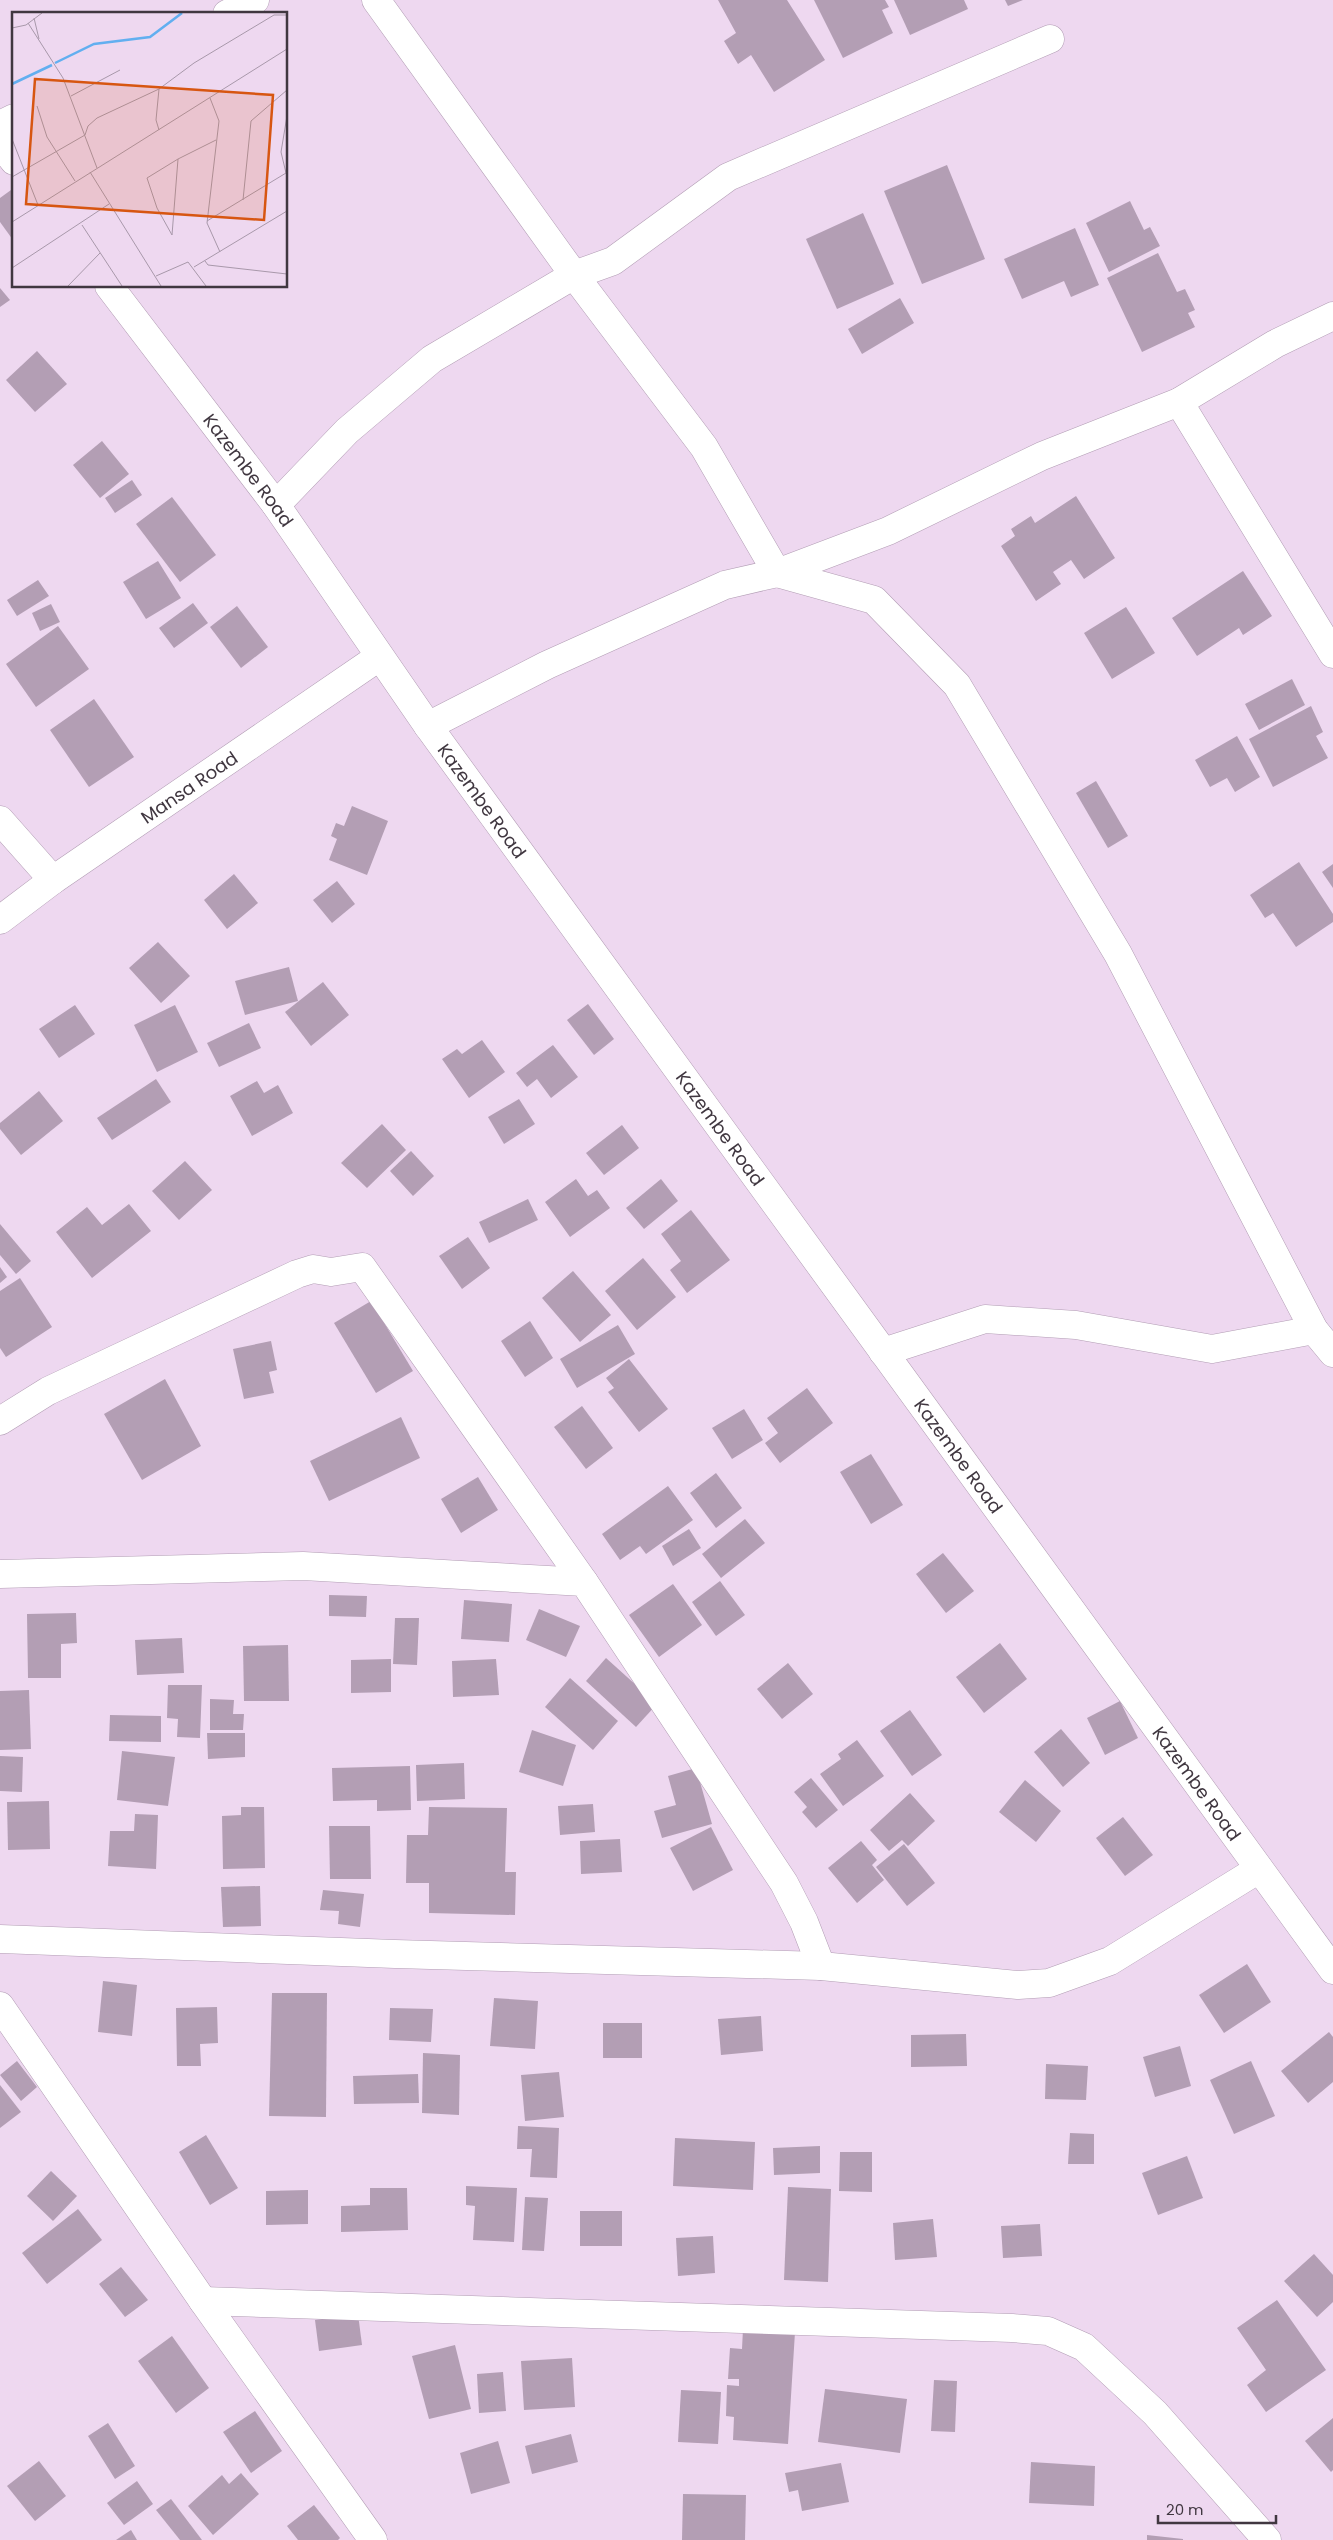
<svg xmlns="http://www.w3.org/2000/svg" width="1333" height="2540" font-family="Poppins,sans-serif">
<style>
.building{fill:#b39eb4}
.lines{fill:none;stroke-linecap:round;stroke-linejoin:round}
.street-casing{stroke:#b29db4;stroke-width:29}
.secondary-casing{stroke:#b29db4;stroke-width:29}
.street{stroke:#fff;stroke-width:28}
.secondary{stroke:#fff;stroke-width:28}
.labels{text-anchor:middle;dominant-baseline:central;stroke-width:4;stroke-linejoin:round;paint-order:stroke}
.street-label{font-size:18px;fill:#403740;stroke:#eed8f0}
.inset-river{fill:none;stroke:#62aff0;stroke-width:2.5}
.inset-road{fill:none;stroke:#a898aa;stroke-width:1}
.view{fill:#d75611;fill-opacity:0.15;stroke:#d75611;stroke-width:2.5}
.inset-edge{fill:none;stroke:#403740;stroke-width:2.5}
</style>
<rect width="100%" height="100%" fill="#eed8f0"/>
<g class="building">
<polygon points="718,0 787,0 825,60 774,92 751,55 738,64 724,41 736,33"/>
<polygon points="814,0 885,0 889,7 882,10 893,33 843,58"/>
<polygon points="894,0 964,0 968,9 910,35"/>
<polygon points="1005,0 1023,0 1008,6"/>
<polygon points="947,165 985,259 922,284 884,191"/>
<polygon points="11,190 14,194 13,240 0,222 0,198"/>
<polygon points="1130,201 1144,230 1150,227 1160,246 1109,272 1086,223"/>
<polygon points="863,213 894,284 837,309 806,239"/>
<polygon points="1075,228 1099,285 1071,297 1064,281 1022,299 1004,259"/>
<polygon points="1158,253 1177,292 1185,289 1195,310 1188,313 1195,327 1142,352 1107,278"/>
<polygon points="0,288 10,300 0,307"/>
<polygon points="900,298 914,323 862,354 848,329"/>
<polygon points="37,351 67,384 35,412 6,380"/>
<polygon points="102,441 129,474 100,498 73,465"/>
<polygon points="132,480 142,495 115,513 105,498"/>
<polygon points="1076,496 1115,558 1084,579 1071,560 1053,572 1061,584 1036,601 1001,546 1015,536 1011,529 1031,516 1035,523"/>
<polygon points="172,497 216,555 180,582 136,524"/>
<polygon points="158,561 181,598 146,619 123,582"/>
<polygon points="1243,571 1272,616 1243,635 1239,628 1197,656 1172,618"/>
<polygon points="38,580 49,596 17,616 7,600"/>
<polygon points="193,603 208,623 174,648 159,628"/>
<polygon points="51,604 60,622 40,631 32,613"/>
<polygon points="237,606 268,647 241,668 210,627"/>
<polygon points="1126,607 1155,653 1112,679 1084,633"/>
<polygon points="58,626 89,669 36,707 6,664"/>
<polygon points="1292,679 1305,705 1259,730 1245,704"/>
<polygon points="94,699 134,757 89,787 50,730"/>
<polygon points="1311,706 1323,732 1316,736 1328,758 1273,787 1249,739"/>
<polygon points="1237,736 1260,777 1235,792 1227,778 1210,787 1195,760"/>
<polygon points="1096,781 1128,836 1108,848 1076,793"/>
<polygon points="352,806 388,821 367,875 329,860 337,839 331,836 336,823 344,826"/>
<polygon points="1299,862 1333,914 1333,922 1296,947 1273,913 1265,918 1250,895"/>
<polygon points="1333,864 1333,888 1322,872"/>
<polygon points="234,874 258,903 227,929 204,900"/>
<polygon points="337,881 355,904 332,923 313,900"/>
<polygon points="158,942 190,976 161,1003 129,968"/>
<polygon points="289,967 298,1001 245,1015 235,981"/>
<polygon points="323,982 349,1015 311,1046 285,1012"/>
<polygon points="588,1004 614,1039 594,1055 567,1020"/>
<polygon points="75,1005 95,1034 59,1058 39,1029"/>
<polygon points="175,1005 198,1052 157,1072 134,1025"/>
<polygon points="249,1023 261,1048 219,1067 207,1043"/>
<polygon points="482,1040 505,1072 469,1098 442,1059 457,1049 462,1054"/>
<polygon points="553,1045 578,1077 551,1098 537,1079 527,1087 516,1073"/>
<polygon points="156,1079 171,1102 112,1140 97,1118"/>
<polygon points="257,1081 264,1093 278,1085 293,1113 252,1136 230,1096"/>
<polygon points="39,1091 63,1121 21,1155 0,1129 0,1123"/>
<polygon points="519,1099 535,1124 504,1144 488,1117"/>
<polygon points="382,1124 406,1150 367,1188 341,1163"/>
<polygon points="622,1125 639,1148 604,1175 586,1153"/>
<polygon points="411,1151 434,1176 413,1196 390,1171"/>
<polygon points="185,1161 212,1190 179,1220 152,1191"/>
<polygon points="576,1179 588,1196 597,1190 610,1208 570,1237 545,1202"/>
<polygon points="661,1179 678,1201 644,1229 626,1208"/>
<polygon points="528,1199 538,1220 489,1243 479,1222"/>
<polygon points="129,1204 151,1231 92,1278 56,1232 87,1207 102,1225"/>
<polygon points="691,1210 730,1260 687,1293 670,1270 681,1261 661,1234"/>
<polygon points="0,1224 31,1261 16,1274 0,1255"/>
<polygon points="468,1237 490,1268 462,1289 439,1256"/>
<polygon points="643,1258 676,1297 637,1330 605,1291"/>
<polygon points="0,1267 7,1277 0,1283"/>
<polygon points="573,1271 611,1315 580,1342 542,1298"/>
<polygon points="20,1278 52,1327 6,1357 0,1348 0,1291"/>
<polygon points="371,1301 413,1371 376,1393 334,1323"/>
<polygon points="530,1321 553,1358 525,1377 501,1341"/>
<polygon points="618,1325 635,1354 577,1388 560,1359"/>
<polygon points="271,1341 277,1370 269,1372 274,1393 244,1399 233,1349"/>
<polygon points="629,1359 668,1409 639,1432 608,1392 614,1388 606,1378"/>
<polygon points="165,1379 201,1446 142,1480 104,1414"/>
<polygon points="807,1388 833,1423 780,1463 765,1443 778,1433 767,1418"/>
<polygon points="582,1406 613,1448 586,1469 554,1427"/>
<polygon points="744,1409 763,1440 732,1459 712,1428"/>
<polygon points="401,1417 420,1458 329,1501 310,1461"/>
<polygon points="871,1454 903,1505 871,1524 840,1472"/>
<polygon points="716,1473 742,1508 716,1528 690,1493"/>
<polygon points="478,1477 498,1510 461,1533 441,1499"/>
<polygon points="668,1486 693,1520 646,1554 640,1546 620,1560 602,1534"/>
<polygon points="745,1519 765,1543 721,1578 702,1554"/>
<polygon points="689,1529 701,1548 673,1566 662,1546"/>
<polygon points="943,1553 974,1591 946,1613 916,1574"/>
<polygon points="720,1581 745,1615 716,1636 692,1602"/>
<polygon points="673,1584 702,1625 659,1657 629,1615"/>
<polygon points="329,1595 367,1596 366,1617 329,1616"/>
<polygon points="464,1600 512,1604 509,1642 461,1639"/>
<polygon points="539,1609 580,1626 566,1657 526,1640"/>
<polygon points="76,1613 77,1643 61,1644 61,1678 28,1678 27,1614"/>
<polygon points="395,1618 419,1618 417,1665 393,1664"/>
<polygon points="182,1638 184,1673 137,1675 135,1640"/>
<polygon points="1000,1643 1027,1679 984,1713 956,1677"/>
<polygon points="288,1645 289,1701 244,1701 243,1646"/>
<polygon points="606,1658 657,1704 636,1727 586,1681"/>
<polygon points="391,1659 391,1692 351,1693 351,1660"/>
<polygon points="496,1659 499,1695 453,1697 452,1661"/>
<polygon points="788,1663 813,1694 782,1719 757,1689"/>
<polygon points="570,1678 618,1721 593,1750 545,1707"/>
<polygon points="168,1685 202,1685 200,1738 177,1737 178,1719 167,1718"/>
<polygon points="29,1690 31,1749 0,1750 0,1691"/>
<polygon points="210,1699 234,1700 233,1714 244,1714 243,1730 210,1730"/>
<polygon points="1120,1701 1138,1738 1105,1755 1087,1718"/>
<polygon points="910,1710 942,1755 912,1776 880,1731"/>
<polygon points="110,1715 161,1716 161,1742 109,1741"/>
<polygon points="1061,1729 1090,1763 1063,1787 1034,1752"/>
<polygon points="532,1730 576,1745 563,1786 519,1772"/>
<polygon points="207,1733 245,1733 245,1757 208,1759"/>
<polygon points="857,1740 884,1776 843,1806 820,1774 841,1759 838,1754"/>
<polygon points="122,1751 175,1757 168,1806 117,1800"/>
<polygon points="0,1756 23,1757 22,1792 0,1791"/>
<polygon points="464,1763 465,1799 417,1801 416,1765"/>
<polygon points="410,1766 411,1810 377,1811 377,1800 333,1801 332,1768"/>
<polygon points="696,1768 712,1824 662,1838 654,1811 676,1805 668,1776"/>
<polygon points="811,1778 838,1810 816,1828 802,1812 807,1807 794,1792"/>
<polygon points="1025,1780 1061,1811 1036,1842 999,1812"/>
<polygon points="910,1793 935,1821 908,1846 902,1840 889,1851 870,1830"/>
<polygon points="49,1801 50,1849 8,1850 7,1802"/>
<polygon points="593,1804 595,1832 560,1835 558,1806"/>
<polygon points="241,1807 264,1807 265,1868 223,1869 222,1816 241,1815"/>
<polygon points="429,1807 507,1808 505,1872 516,1872 515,1915 429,1913 429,1883 406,1883 407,1835 428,1835"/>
<polygon points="135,1814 158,1815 156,1869 108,1866 110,1831 134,1831"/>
<polygon points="1123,1817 1153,1855 1125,1876 1096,1838"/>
<polygon points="329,1826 370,1826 371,1879 330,1879"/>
<polygon points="711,1827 733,1870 693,1891 670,1848"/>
<polygon points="620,1839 622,1872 581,1874 580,1841"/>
<polygon points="861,1841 877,1860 872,1865 884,1880 857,1903 828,1868"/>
<polygon points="904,1844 935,1883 907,1906 876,1867"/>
<polygon points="260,1886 261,1926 223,1927 221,1887"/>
<polygon points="323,1890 364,1894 360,1927 338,1924 339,1911 320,1910"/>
<polygon points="1247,1964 1271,2002 1224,2033 1199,1995"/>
<polygon points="103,1981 137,1985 132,2036 98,2032"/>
<polygon points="272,1993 327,1993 326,2117 269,2116"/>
<polygon points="494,1998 538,2001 535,2049 490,2046"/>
<polygon points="217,2007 218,2043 200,2044 201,2066 177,2066 176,2008"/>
<polygon points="390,2008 433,2009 431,2042 389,2040"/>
<polygon points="761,2016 763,2051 721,2055 718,2019"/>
<rect x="603" y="2023" width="39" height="35"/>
<polygon points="1329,2032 1333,2037 1333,2082 1308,2103 1281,2071"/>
<polygon points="966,2034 967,2066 911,2067 911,2035"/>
<polygon points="1180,2046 1191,2086 1155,2097 1143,2057"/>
<polygon points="423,2053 460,2055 459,2115 422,2113"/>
<polygon points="17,2061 37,2087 21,2101 0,2075"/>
<polygon points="1251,2061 1275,2116 1234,2134 1210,2080"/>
<polygon points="1046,2064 1088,2066 1086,2100 1045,2099"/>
<polygon points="559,2072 564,2117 525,2121 521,2075"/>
<polygon points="418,2074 419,2103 354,2104 353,2076"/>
<polygon points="0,2085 21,2112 0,2128"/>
<polygon points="518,2126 559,2128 557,2178 530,2177 532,2149 517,2149"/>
<polygon points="1070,2133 1094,2134 1094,2164 1068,2164"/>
<polygon points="206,2135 238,2188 210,2205 179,2152"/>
<polygon points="675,2138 755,2142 753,2190 673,2186"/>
<polygon points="820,2146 820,2173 774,2175 773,2148"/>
<polygon points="840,2152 872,2152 872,2192 839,2191"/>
<polygon points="1187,2156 1203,2198 1158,2215 1142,2173"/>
<polygon points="51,2171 77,2196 53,2221 27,2196"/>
<polygon points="466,2186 517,2188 514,2242 473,2240 475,2206 466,2205"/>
<polygon points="788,2187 831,2189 828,2282 784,2280"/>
<polygon points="370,2188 407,2188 408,2230 341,2232 341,2206 370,2205"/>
<polygon points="308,2190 308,2224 266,2225 266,2191"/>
<polygon points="525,2197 548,2198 544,2251 522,2250"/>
<polygon points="78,2209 102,2240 47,2284 22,2253"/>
<rect x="580" y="2211" width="42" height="35"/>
<polygon points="933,2219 937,2257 895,2260 893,2223"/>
<polygon points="1040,2224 1042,2256 1003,2258 1001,2226"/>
<polygon points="713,2236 715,2273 678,2276 676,2238"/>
<polygon points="1314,2254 1333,2275 1333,2302 1317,2317 1284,2281"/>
<polygon points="121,2267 148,2300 125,2317 99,2284"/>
<polygon points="1277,2300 1326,2370 1266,2412 1247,2385 1266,2370 1237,2328"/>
<polygon points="358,2314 362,2345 319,2351 315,2320"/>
<polygon points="743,2329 795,2332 788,2444 733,2440 734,2417 726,2416 727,2385 739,2386 739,2379 728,2379 730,2348 742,2349"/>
<polygon points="172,2336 209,2388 176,2413 138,2361"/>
<polygon points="455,2345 471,2409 429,2419 412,2356"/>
<polygon points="572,2358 575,2407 524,2410 521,2361"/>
<polygon points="503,2372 506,2411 479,2413 477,2374"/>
<polygon points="934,2380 957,2381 955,2432 931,2431"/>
<polygon points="825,2389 907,2399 900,2453 818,2442"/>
<polygon points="681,2390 721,2392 718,2444 678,2442"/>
<polygon points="255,2411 282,2451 251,2473 223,2432"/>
<polygon points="1333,2418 1333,2470 1331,2472 1305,2441"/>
<polygon points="108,2423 135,2466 115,2479 88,2436"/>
<polygon points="571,2434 578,2462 532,2474 525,2446"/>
<polygon points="498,2441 510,2483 471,2494 460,2453"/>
<polygon points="39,2461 66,2496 35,2521 7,2486"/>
<polygon points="1031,2462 1095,2466 1094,2506 1029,2503"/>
<polygon points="841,2463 849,2502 802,2511 798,2490 789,2492 785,2473"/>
<polygon points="241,2473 259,2494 213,2535 188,2506 222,2475 229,2484"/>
<polygon points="137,2481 153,2504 124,2525 107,2503"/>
<polygon points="683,2494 746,2495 745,2540 682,2540"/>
<polygon points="171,2499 202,2540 180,2540 156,2510"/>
<polygon points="314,2505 340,2538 338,2540 298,2540 287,2526"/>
<polygon points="131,2530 137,2540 116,2540"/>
<polygon points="1147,2535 1183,2539 1183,2540 1147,2540"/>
</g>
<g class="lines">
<g class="street-casing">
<g id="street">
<polyline points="376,0 574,275 704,447 777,573 874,600 957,685 1118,954 1314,1330 1333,1353"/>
<polyline points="227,14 255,0"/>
<polyline points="0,125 14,118"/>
<polyline points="1179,402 1333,654"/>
<polyline points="276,505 347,431 432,359 574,275 613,261 728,177 1050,39"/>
<polyline points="428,726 547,665 725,585 777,573 888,531 1042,456 1179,402 1275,344 1333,316"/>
<polyline points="0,820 53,880"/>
<path id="s1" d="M0 920 53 880 379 657"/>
<polyline points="883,1352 985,1319 1076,1325 1212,1349 1314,1330"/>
<polyline points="0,1421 48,1391 297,1274 313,1269 331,1272 362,1267 584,1582"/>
<polyline points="0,1574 303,1566 584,1582 784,1883 804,1922 821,1966"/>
<polyline points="0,1939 395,1954 821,1966 1018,1985 1049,1983 1110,1961 1259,1869"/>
<polyline points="0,2006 203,2301 373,2540"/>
<polyline points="203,2301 1012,2328 1048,2331 1084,2347 1155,2413 1267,2540"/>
</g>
</g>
<g class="secondary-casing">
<g id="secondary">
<polyline points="0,143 14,161"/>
<path id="s2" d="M109 286 276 505 428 726 1333 1970"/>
</g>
</g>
<use href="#street" class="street"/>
<use href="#secondary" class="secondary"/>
</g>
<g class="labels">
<g class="street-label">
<text stroke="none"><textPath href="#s2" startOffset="231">Kazembe Road</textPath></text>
<text stroke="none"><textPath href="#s1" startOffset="231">Mansa Road</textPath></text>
<text stroke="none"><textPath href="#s2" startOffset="636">Kazembe Road</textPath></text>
<text stroke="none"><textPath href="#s2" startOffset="1041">Kazembe Road</textPath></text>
<text stroke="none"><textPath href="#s2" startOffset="1446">Kazembe Road</textPath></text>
<text stroke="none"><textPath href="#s2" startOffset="1851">Kazembe Road</textPath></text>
</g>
</g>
<g transform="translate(12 12)">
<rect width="275" height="275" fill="#eed8f0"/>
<path class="inset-river" d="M43 51 82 32 138 25 170 1M0 72 40 53"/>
<path class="inset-road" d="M22 6 27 27M16 11 51 66 85 156M0 16 14 13 30 1M59 84 108 58M198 86 207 109 195 211 208 240M25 94 35 125 63 169M147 118 144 108 147 77M0 127 26 193M78 160 149 274M0 165 73 123 76 114 85 106 147 77 182 51 262 3H275M231 188 239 109 275 78M195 209 274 161 269 140 275 104M0 210 275 37M70 213 110 274M160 223 166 147 204 128M160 223 145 196 135 166 166 147M193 249 196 253 275 262M182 255 275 199M0 256 97 192M144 264 176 250 194 274M56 274 88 241"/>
<path class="view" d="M23 67 261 83 252 208 14 192Z"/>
<rect width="275" height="275" class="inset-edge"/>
</g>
<path d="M1158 2515v8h118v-8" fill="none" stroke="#403740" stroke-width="2.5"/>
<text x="1166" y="2515" font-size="15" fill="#403740" stroke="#eed8f0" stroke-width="4" paint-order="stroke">20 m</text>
</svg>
